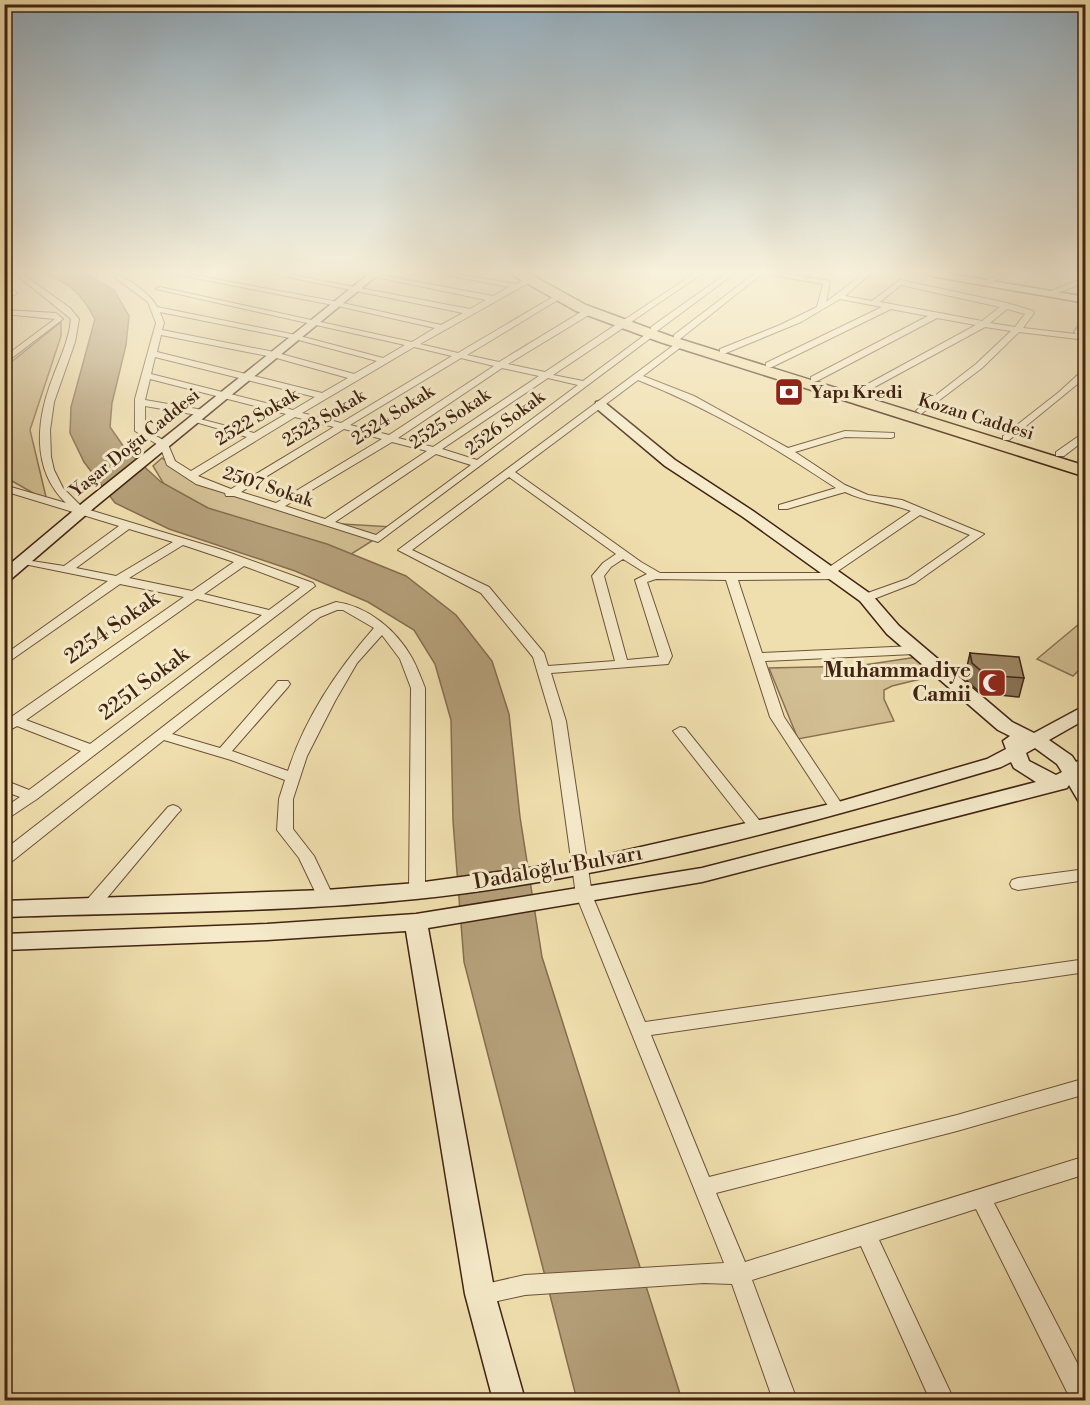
<svg xmlns="http://www.w3.org/2000/svg" width="1090" height="1405" font-family="'Libre Bodoni',serif">
<style>
.green{fill:#d2bf93;stroke:#8a7152;stroke-width:1.5}
.water{fill:#b49f79;stroke:#866d50;stroke-width:1.5}
.lines{fill:none;stroke-linecap:round;stroke-linejoin:round}
.street-casing{stroke:#6d5239;stroke-width:2}
.secondary-casing{stroke:#412312;stroke-width:3}
.highway-casing{stroke:#412312;stroke-width:3}
.street{fill:#f5eaca;fill-rule:evenodd}
.secondary{fill:#f5eaca;fill-rule:evenodd}
.highway{fill:#f0dfae;fill-rule:evenodd}
.wall{fill:#867255;stroke:#412312;stroke-width:1.5}
.building{fill:#9c8563;stroke:#412312;stroke-width:1.5}
.labels{text-anchor:middle;dominant-baseline:central;stroke-width:6;stroke-linejoin:round;paint-order:stroke}
.far-poi-label{font-size:18px;font-weight:bold;fill:#412312;stroke:#f5eaca;text-anchor:start}
.far-street-label{font-size:18px;fill:#412312;stroke:#f5eaca}
.street-label{font-size:21px;fill:#412312;stroke:#f5eaca}
.poi-label{font-size:21px;font-weight:bold;fill:#412312;stroke:#f5eaca;text-anchor:end}
</style>
<rect width="100%" height="100%" fill="#f0dfae"/>
<filter id="stains"><feTurbulence type="fractalNoise" baseFrequency=".00333" numOctaves="4"/><feColorMatrix values="0 0 0 0 .2 0 0 0 0 .09 0 0 0 0 .02 0 0 0 .5 -.17"/></filter>
<radialGradient id="worn" r=".72"><stop offset=".6" stop-color="#630" stop-opacity="0"/><stop offset="1" stop-color="#630" stop-opacity=".3"/></radialGradient>
<g class="green">
<polygon points="61,322 61,336 30,430 47,501 5,477 5,367"/>
<polygon points="162,458 196,480 326,523 394,527 345,558 229,521 168,491 153,466"/>
<polygon points="1085,619 1085,664 1073,676 1037,659"/>
<polygon points="917,657 937,675 892,686 884,690 884,699 894,721 798,739 769,668 857,666"/>
</g>
<path class="water" d="M44 273H84L114 290 129 316 126 345 112 403 110 427 126 450 161 482 208 508 327 544 406 576 456 615 492 661 509 714 520 817 542 957 682 1400H577L464 962 453 821 451 720 435 664 414 630 368 602 295 571 169 529 115 503 84 462 70 433 71 407 95 319C81 293 71 284 44 273Z"/>
<g class="lines">
<g class="street-casing">
<g id="street">
<path d="M14 273H21L70 308 79 319 75 342 54 402 50 430 51 457 54 470 63 488 83 508 222 550 313 583 315 586 37 799 4 821V808L20 797 4 791V780L29 790 81 751 17 726 4 733V722L184 597 120 584 4 665V655L108 581 19 563V559L64 566 119 526 4 491V485L66 503C31 469 36 420 53 377 60 358 69 340 71 319ZM129 529 173 542 116 576 76 568ZM183 545 234 562 192 591 129 578ZM244 566 300 587 269 610 204 594ZM197 599 262 615 90 744 26 720Z"/>
<path d="M109 273C122 272 153 296 157 307L296 335 383 358 405 345 156 289 160 287 412 342 435 328 338 306 170 273H183L338 302 441 325 463 313 268 273H281L470 309 486 300 357 273H370L493 296 509 287 436 273H450L516 284 529 277 533 279 532 281 420 344 458 353 558 294H561V298L467 355 499 362 586 309H592V313L508 364 545 372 620 322H626V326L553 375 583 381 649 332 656 334 378 542 234 496H226L225 493 196 484 167 465 160 446 135 431V399L156 323 148 302ZM160 312 295 339 377 361 354 374 274 352 162 330 164 323ZM161 335 273 357 348 378 322 393 157 352ZM414 347 452 356 341 423 302 413ZM155 357 315 397 293 410 151 374ZM461 358 494 366 389 435 350 425ZM502 368 539 376 433 447 398 438ZM548 378 578 385 477 460 442 449ZM150 379 286 414 254 433 192 417V421L247 437 191 471 175 461 167 442 145 430V406L203 416 208 413 203 410 145 400ZM295 417 334 427 231 489 198 476ZM344 429 382 439 276 503 241 492ZM392 442 427 451 325 519 285 506ZM436 454 471 465 376 535 335 522Z"/>
<polygon points="535,273 550,273 535,276"/>
<polygon points="695,273 703,273 631,322 624,320"/>
<polygon points="727,273 735,273 657,331 651,331 651,327"/>
<polygon points="755,273 763,273 680,339 674,339 674,335"/>
<path d="M768 273H781L830 281 826 302 864 273H871L845 296 872 301 900 280 1007 303 1033 311 1034 313 1023 328 1076 334 1074 332 1086 315V325L1082 331 1086 333V340L1019 332 982 368 921 414 916 411 918 409 976 364 1011 331 985 327 858 396 855 395V391L976 325 937 318 817 381H811V377L928 316 891 309 772 367H766V363L882 307 840 299 801 322 726 353H720V349L780 325 817 307 823 284 771 275ZM901 285 1000 307 982 321 880 302ZM1007 309 1025 314 1015 327 990 323Z"/>
<polygon points="1007,273 1017,273 983,284 979,282"/>
<polygon points="1086,277 1086,282 1050,296 1043,294"/>
<polygon points="4,283 17,293 4,301 4,295 8,293 4,289"/>
<polygon points="4,310 56,313 63,319 4,364 4,357 55,319 4,314"/>
<path d="M678 342 685 344 643 376 694 396 788 448 845 431 894 433V437L891 438 845 437 795 452 845 485 868 495 902 500 984 534 915 583 866 602 862 601 860 598 862 595 907 579 970 535 920 515 835 573 840 575 842 577 840 579 738 580 762 653 914 646 920 650 914 654 765 661 784 717 845 809 842 812H832L770 717 726 580 656 579 647 582 672 656 668 664 551 673 566 721 592 895 645 1022 1086 959V972L651 1035 709 1177 957 1115 1086 1078V1094L957 1131 716 1193 745 1262 1086 1156V1174L994 1203 1086 1380V1400H1071L976 1209 879 1240 954 1400H930L861 1246 752 1280 797 1400H773L732 1284 704 1283 525 1295 480 1305 472 1301 469 1294 472 1287 525 1275 724 1263 576 895 552 721 533 657 481 593 398 550ZM638 380C711 409 771 445 836 488L779 505V509H787L845 492C868 503 888 502 911 511L825 570 824 573H660L641 562 515 472ZM509 477 616 554 603 563 592 576 615 661 548 666 544 653 489 587 412 550ZM623 559 647 574 635 580 659 657 627 660 604 576 611 567Z"/>
<polygon points="1083,370 1086,370 1086,377 1009,440 1003,440 1003,436 1059,392"/>
<polygon points="1086,431 1086,439 1064,456 1056,456 1056,452"/>
<path d="M336 602C368 606 397 631 412 658 417 667 421 678 425 688V891L423 895H411L409 891 411 688 400 659 382 635 357 663 335 701 307 756 293 799V829L314 856 334 898 332 902 326 904 320 902 299 858 277 830 279 799 285 780 231 760 164 740 10 863 4 864V850L312 611ZM337 610H343L374 628C338 669 305 718 288 771L232 751 288 687 290 684 288 681H278L220 748 172 734 320 617Z"/>
<polygon points="680,727 685,728 763,825 766,829 763,833 753,833 673,731"/>
<polygon points="173,805 178,807 181,810 178,813 97,910 91,912 85,910 83,906 85,902 168,807"/>
<polygon points="1086,869 1086,880 1018,890 1012,888 1010,884 1012,880 1018,878"/>
</g>
</g>
<g class="secondary-casing">
<g id="secondary">
<polygon points="370,273 380,273 95,507 10,580 4,582 4,569 85,501"/>
<polygon points="926,273 945,273 1086,297 1086,303 931,276"/>
<path d="M600 401 604 402 675 460 753 511 872 595 899 626 1012 722 1034 733 1086 705V719L1049 740 1072 756 1076 762 1086 757 1084 776 1086 803 1079 802 1069 785 1067 788 702 882 428 928 495 1294 525 1400H493L465 1294 406 931 267 940 4 950V934L267 924 416 914 702 868 1036 782 1014 768 1011 762 1001 767C810 824 615 878 416 899 280 913 141 912 4 917V901L326 890 417 883 579 861 835 803 987 759 1006 749 1003 741 1010 736 998 730 887 634 860 601 743 517 665 466 596 408V402ZM1035 748 1057 764 1062 772 1056 775 1029 761 1026 753Z"/>
</g>
</g>
<g class="highway-casing">
<polygon id="highway" points="513,273 528,273 586,305 670,336 1086,466 1086,477 660,342 576,311 514,276"/>
</g>
<use href="#street" class="street"/>
<use href="#secondary" class="secondary"/>
<use href="#highway" class="highway"/>
</g>
<polygon class="wall" points="970,653 1024,678 1019,697 981,693 967,681 966,671"/>
<polygon class="building" points="970,653 1019,657 1024,678 986,675 972,663"/>
<linearGradient id="sky" x2="0" y2="1"><stop stop-color="#93acbc"/><stop offset="0.58" stop-color="#f8f1db"/><stop offset="1" stop-color="#f8f1db" stop-opacity="0"/></linearGradient>
<rect width="1090" height="469" fill="url(#sky)"/>
<defs>
<g id="bank-square" transform="scale(1.5)"><rect x="-9" y="-9" width="18" height="18" rx="4" fill="#8f2418" stroke="#f5eaca"/><path d="M-6-4H6V4H-6ZM0-2.3a2.3 2.3 0 1 0 0 4.6a2.3 2.3 0 1 0 0-4.6Z" fill="#fff"/></g>
<g id="mosque-square" transform="scale(1.5)"><rect x="-9" y="-9" width="18" height="18" rx="4" fill="#8f2418" stroke="#f5eaca"/><path d="M3.5-4.9A6 6 0 1 0 3.5 4.9A5 5 0 1 1 3.5-4.9Z" fill="#fff"/></g>
</defs>
<g fill-rule="evenodd">
<use href="#bank-square" x="789" y="392"/>
<use href="#mosque-square" x="992" y="683"/>
</g>
<g class="labels">
<g class="far-poi-label">
<text x="810" y="392">Yapı Kredi</text>
</g>
<g class="far-street-label">
<text transform="translate(393 415) rotate(-33)">2524 Sokak</text>
<text transform="translate(257 417) rotate(-31)">2522 Sokak</text>
<text transform="translate(976 417) rotate(17)">Kozan Caddesi</text>
<text transform="translate(324 418) rotate(-31)">2523 Sokak</text>
<text transform="translate(450 419) rotate(-34)">2525 Sokak</text>
<text transform="translate(505 423) rotate(-37)">2526 Sokak</text>
<text transform="translate(135 443) rotate(-39)">Yaşar Doğu Caddesi</text>
<text transform="translate(268 487) rotate(18)">2507 Sokak</text>
</g>
<g class="street-label">
<text transform="translate(112 628) rotate(-35)">2254 Sokak</text>
<text transform="translate(144 684) rotate(-37)">2251 Sokak</text>
<text transform="translate(558 868) rotate(-10)">Dadaloğlu Bulvarı</text>
</g>
<g class="poi-label">
<text x="971" y="671">Muhammadiye<tspan x="971" dy="24">Camii</tspan></text>
</g>
</g>
<rect width="1090" height="1405" fill="none" stroke="#f0dfae" stroke-width="24"/>
<rect x="6" y="6" width="1078" height="1393" fill="none" stroke="#412312" stroke-width="3"/>
<rect x="12" y="12" width="1066" height="1381" fill="none" stroke="#412312" stroke-width="1.5"/>
<rect width="100%" height="100%" filter="url(#stains)"/>
<rect width="100%" height="100%" fill="url(#worn)"/>
</svg>
